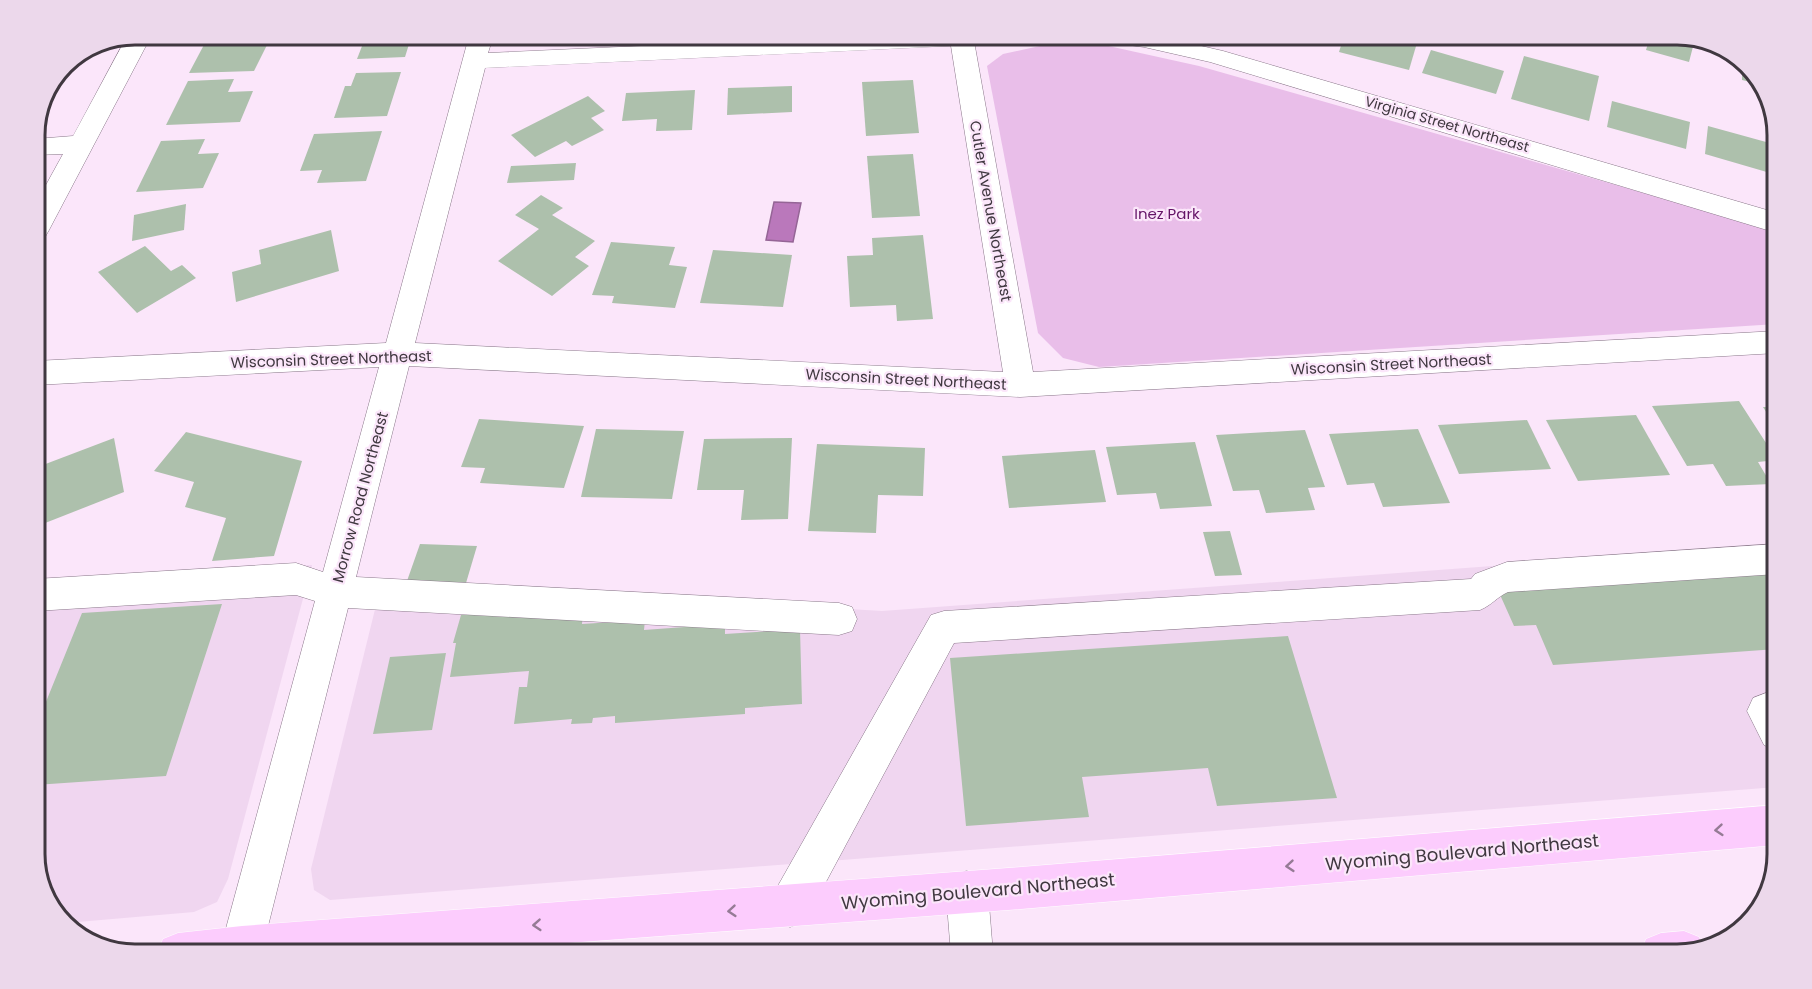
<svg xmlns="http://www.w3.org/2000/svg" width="1812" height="989" font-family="Poppins,sans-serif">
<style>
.built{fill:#f0d6f0}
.green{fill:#e9bee9}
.water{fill:#ba78bb;stroke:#956596;stroke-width:1.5}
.building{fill:#adc0ac}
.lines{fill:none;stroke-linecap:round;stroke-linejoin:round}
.minor-casing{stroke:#897789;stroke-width:1}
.major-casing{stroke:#fff;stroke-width:1}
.minor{fill:#fff;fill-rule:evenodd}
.major{fill:#fcccfd;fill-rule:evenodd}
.oneway{stroke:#957b95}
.labels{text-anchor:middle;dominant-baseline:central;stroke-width:4.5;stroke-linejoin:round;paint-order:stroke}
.far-street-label{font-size:14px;fill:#403840;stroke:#fbe6fa}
.street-label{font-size:15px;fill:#403840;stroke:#fbe6fa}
.park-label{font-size:15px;fill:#641367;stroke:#fbe6fa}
.near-street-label{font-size:18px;fill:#403840;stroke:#fbe6fa}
.rim{fill:none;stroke:#403840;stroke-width:3}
</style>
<rect width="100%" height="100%" fill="#fbe6fa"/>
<g class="built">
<polygon points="1777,545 1777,787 330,900 314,890 311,869 382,581 882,611"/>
<polygon points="312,565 228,879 217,902 194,912 66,923 52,910 35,861 35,579"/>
</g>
<polygon class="green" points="1058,42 1104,45 1199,66 1777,231 1777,324 1099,367 1063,358 1038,333 987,66 1003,54"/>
<polygon class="water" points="774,202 801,203 793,242 766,240"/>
<g class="building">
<polygon points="1677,34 1695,39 1689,62 1646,50 1649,40 1631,35"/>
<polygon points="1296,36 1326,36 1323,44"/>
<polygon points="1344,36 1419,36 1409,70 1339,52"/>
<polygon points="206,41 269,41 254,71 189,73"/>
<polygon points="364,41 410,41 405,57 357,59"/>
<polygon points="1712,43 1722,45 1734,56 1711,51"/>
<polygon points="1431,50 1504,71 1496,94 1422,73"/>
<polygon points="1524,56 1599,76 1589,121 1511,99"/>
<polygon points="1742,63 1761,79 1763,85 1742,80"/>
<polygon points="401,72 387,116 334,118 345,86 351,86 356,73"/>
<polygon points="234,79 228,92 253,91 240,122 166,125 188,81"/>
<polygon points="913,80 919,133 866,136 862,82"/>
<polygon points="792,86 792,112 727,115 728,88"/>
<polygon points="695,90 692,130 656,131 657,119 622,121 626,93"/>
<polygon points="588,96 605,111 591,118 604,130 572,146 566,141 535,157 511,135"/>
<polygon points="1612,101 1690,122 1686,149 1607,127"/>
<polygon points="1708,126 1777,145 1777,175 1705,154"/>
<polygon points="382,131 366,181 317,183 322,170 300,171 314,134"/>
<polygon points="205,139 198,154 219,153 203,188 136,192 161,141"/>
<polygon points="913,154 920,216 872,218 867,156"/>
<polygon points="576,163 574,180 507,183 511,166"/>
<polygon points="541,195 563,208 552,215 595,241 575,257 589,266 552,296 498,261 539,229 515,215"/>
<polygon points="186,204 184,230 132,241 134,215"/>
<polygon points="331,230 339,271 236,302 232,272 261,264 259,250"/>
<polygon points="923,235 933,319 897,321 896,305 850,307 847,256 873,255 872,238"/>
<polygon points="611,242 675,247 669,265 687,267 675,308 612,303 614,296 592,295"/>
<polygon points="145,246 171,271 182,265 196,278 137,313 98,272"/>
<polygon points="713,250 792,255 783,307 700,303"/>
<polygon points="1739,401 1777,460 1758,462 1771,484 1726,486 1713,464 1687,466 1652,406"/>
<polygon points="1763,407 1777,407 1777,429"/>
<polygon points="1636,415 1670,475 1578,481 1546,420"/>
<polygon points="479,419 584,426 564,488 480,483 485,468 461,467"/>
<polygon points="1527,420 1551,469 1459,474 1438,425"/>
<polygon points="596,429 684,431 672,499 581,497"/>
<polygon points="1418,429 1450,503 1383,507 1374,483 1347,485 1329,434"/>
<polygon points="1305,430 1325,487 1308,488 1315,510 1266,513 1259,490 1233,491 1216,435"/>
<polygon points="186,432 302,461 274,556 212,561 226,518 185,507 194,482 154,471"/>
<polygon points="114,438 124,492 35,527 35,468"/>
<polygon points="792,438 788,519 741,520 744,490 697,490 704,439"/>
<polygon points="1195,442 1212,506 1160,509 1156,493 1117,495 1106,447"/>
<polygon points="817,444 925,448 923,496 878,495 876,533 808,531"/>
<polygon points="1095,450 1106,502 1009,508 1002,456"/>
<polygon points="1230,531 1242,575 1215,576 1203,532"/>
<polygon points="420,544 477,546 466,583 407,581"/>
<polygon points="1777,570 1777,649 1553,665 1536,625 1514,626 1497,588"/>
<polygon points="222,604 166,776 35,785 35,719 39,719 82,613"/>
<polygon points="529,611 583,613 582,624 645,620 644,630 725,624 725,634 800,629 802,704 745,708 745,714 615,723 615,716 593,718 592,723 571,724 572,719 514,724 519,687 527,687 529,671 450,677 456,643 453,643 461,615"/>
<polygon points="1288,636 1337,798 1217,806 1208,768 1082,777 1089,817 966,826 950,658"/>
<polygon points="446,653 432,730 373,734 390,657"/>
</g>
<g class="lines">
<g class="minor-casing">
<g id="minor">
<polygon points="1102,37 1162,37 1223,51 1777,213 1777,233 1210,62 1144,47 1106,42"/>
<path d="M977 38 974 41 1033 372 1777 331V353L1020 397 409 366 356 577 839 603 852 607 857 619 852 631 839 635 348 608 261 954H219L315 601 296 595 35 611V579L296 563 323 572 379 367 35 385V361L386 343 468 40H492L488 53 797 39ZM951 46 1003 372 415 343 485 68Z"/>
<polygon points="124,42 148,42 49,230 45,237 35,240 35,205 63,154 35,155 35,139 73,136"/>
<path d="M1777 544V574L1508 592C1497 597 1492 605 1480 610L954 643 805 921 790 927 775 921 769 906 775 891 931 615 944 611 1471 579 1475 574 1507 562Z"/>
<polygon points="1766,693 1777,697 1777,751 1764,745 1747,711 1753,698"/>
<polygon points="967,871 982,877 988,892 993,954 951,954 946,892 952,877"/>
</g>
</g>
<g class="major-casing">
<g id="major">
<polygon points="1777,805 1777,845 1021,909 421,954 157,954 163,939 178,933 242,926 1021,867"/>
<polygon points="1684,931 1699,937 1703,947 1677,954 1640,954 1646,939 1661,933"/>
</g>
</g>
<use href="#minor" class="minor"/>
<use href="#major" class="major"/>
</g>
<defs><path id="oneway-chevron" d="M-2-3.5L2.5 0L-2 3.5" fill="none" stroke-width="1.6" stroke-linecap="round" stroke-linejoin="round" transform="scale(1.5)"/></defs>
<g class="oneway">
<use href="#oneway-chevron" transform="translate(1719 830) rotate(175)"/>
<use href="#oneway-chevron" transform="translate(1290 866) rotate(175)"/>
<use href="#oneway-chevron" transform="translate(732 911) rotate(175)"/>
<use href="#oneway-chevron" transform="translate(537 925) rotate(176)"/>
</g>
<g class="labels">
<g class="far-street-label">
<text transform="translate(1447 124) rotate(16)">Virginia Street Northeast</text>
</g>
<g class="street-label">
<text transform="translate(991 211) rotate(80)">Cutler Avenue Northeast</text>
<text transform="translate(331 359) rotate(-2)">Wisconsin Street Northeast</text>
<text transform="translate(1391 364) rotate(-3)">Wisconsin Street Northeast</text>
<text transform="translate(906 379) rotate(3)">Wisconsin Street Northeast</text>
<text transform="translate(360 497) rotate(-75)">Morrow Road Northeast</text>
</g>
<g class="park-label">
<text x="1167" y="213">Inez Park</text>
</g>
<g class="near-street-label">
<text transform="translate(1462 852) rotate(-5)">Wyoming Boulevard Northeast</text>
<text transform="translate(978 891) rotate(-5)">Wyoming Boulevard Northeast</text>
</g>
</g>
<path d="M0 0H1812V989H0ZM135 45H1677A90 90 0 0 1 1767 135V854A90 90 0 0 1 1677 944H135A90 90 0 0 1 45 854V135A90 90 0 0 1 135 45Z" fill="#ecd8eb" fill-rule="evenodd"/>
<path class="rim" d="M135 45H1677A90 90 0 0 1 1767 135V854A90 90 0 0 1 1677 944H135A90 90 0 0 1 45 854V135A90 90 0 0 1 135 45Z"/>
</svg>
